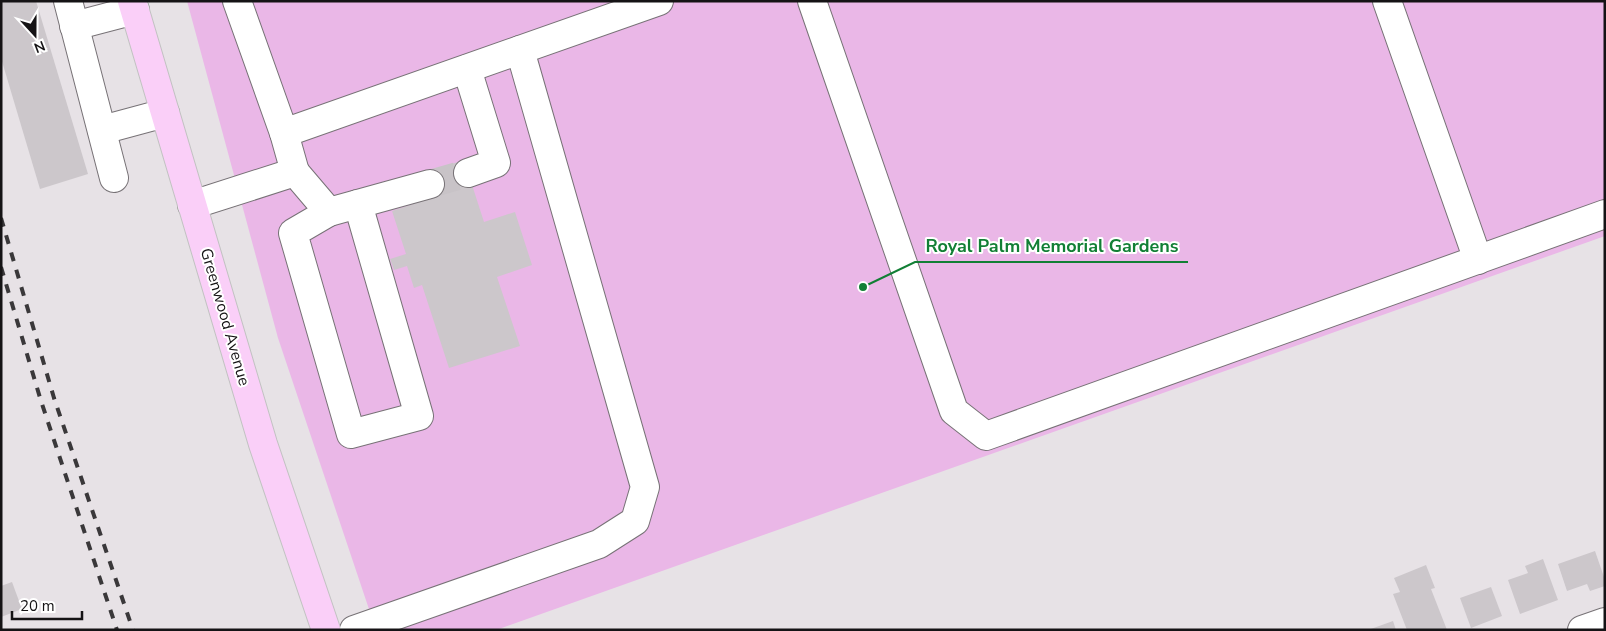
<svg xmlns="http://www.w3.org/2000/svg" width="1606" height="631" font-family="'Nunito Sans',sans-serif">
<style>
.green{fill:#eab7e7}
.building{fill:#ccc7cb}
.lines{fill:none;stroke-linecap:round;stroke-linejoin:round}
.minor-tunnel{stroke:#c8c3c7;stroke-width:28;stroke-dasharray:28 14;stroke-linecap:butt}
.minor-casing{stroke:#777276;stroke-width:30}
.major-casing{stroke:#c2c2c2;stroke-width:30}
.minor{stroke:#fff;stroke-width:28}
.major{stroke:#facff8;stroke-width:28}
.rail{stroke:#3a383a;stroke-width:4;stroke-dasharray:9 9;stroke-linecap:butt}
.labels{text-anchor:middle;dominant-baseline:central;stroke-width:4;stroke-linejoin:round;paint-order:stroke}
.street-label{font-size:16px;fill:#151315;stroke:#fff}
.leader{fill:none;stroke:#127f35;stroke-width:2}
.callout-dot{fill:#127f35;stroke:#fff;stroke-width:2}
.callout-label{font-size:18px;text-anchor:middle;font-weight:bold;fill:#127f35;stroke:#fff;stroke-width:4;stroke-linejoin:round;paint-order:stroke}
</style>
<rect width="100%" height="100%" fill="#e7e2e6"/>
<polygon class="green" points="187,1 1605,1 1605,236 496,630 376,630 278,338"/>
<g class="building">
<polygon points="1,1 36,1 88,174 40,189 1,58"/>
<polygon points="464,160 484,222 515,212 532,265 497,277 520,346 449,368 422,285 414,288 407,266 394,270 390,259 406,254 392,211 434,197 426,172"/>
<polygon points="1595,551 1605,580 1605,586 1590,591 1587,584 1567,591 1558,564"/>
<polygon points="1543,559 1558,600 1520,614 1508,580 1528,573 1525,566"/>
<polygon points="1426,565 1435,588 1431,589 1447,630 1407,630 1393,594 1400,592 1394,578"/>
<polygon points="12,582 22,609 1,617 1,586"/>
<polygon points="1491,587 1502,616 1471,628 1460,598"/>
<polygon points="1393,621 1396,630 1368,630"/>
</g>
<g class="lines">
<polyline class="minor-tunnel" points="430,184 468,173"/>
<g class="minor-casing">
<g id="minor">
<polyline points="68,1 114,178"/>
<polyline points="237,1 284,133 659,1"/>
<polyline points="812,1 954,411 986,436 1605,214"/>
<polyline points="1387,1 1478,260"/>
<polyline points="74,26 135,10"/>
<polyline points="467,69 496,163 468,173"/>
<polyline points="102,130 165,113"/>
<polyline points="295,172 329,212 430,184"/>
<polyline points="192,205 295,172 284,133"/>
<polyline points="329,212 293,233 351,434 419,416 358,204"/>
<polyline points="354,630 599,544 635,521 645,487 520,50"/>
<polyline points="1582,630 1605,622"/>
</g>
</g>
<g class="major-casing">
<polyline id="major" points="132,1 263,444 326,630"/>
</g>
<use href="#minor" class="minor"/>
<use href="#major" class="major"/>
<g class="rail">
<polyline points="1,218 54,398 133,630"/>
<polyline points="1,267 41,401 117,630"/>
</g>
</g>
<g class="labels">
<g class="street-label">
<text transform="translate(225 317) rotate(74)">Greenwood Avenue</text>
</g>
</g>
<path class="leader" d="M863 287L915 262H1188"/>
<circle class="callout-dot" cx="863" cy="287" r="5"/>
<g class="callout-label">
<text x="1052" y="252">Royal Palm Memorial Gardens</text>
</g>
<rect width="1606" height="631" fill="none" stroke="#151315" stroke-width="5"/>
<g transform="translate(35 35) rotate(159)" stroke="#ffffff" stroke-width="4" paint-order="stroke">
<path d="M0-4L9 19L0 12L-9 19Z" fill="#151315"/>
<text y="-8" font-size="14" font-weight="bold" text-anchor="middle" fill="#151315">N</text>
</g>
<path d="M12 611v8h70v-8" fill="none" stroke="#151315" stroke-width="2.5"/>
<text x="20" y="611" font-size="15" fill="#151315" stroke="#ffffff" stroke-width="4" paint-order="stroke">20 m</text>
</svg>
